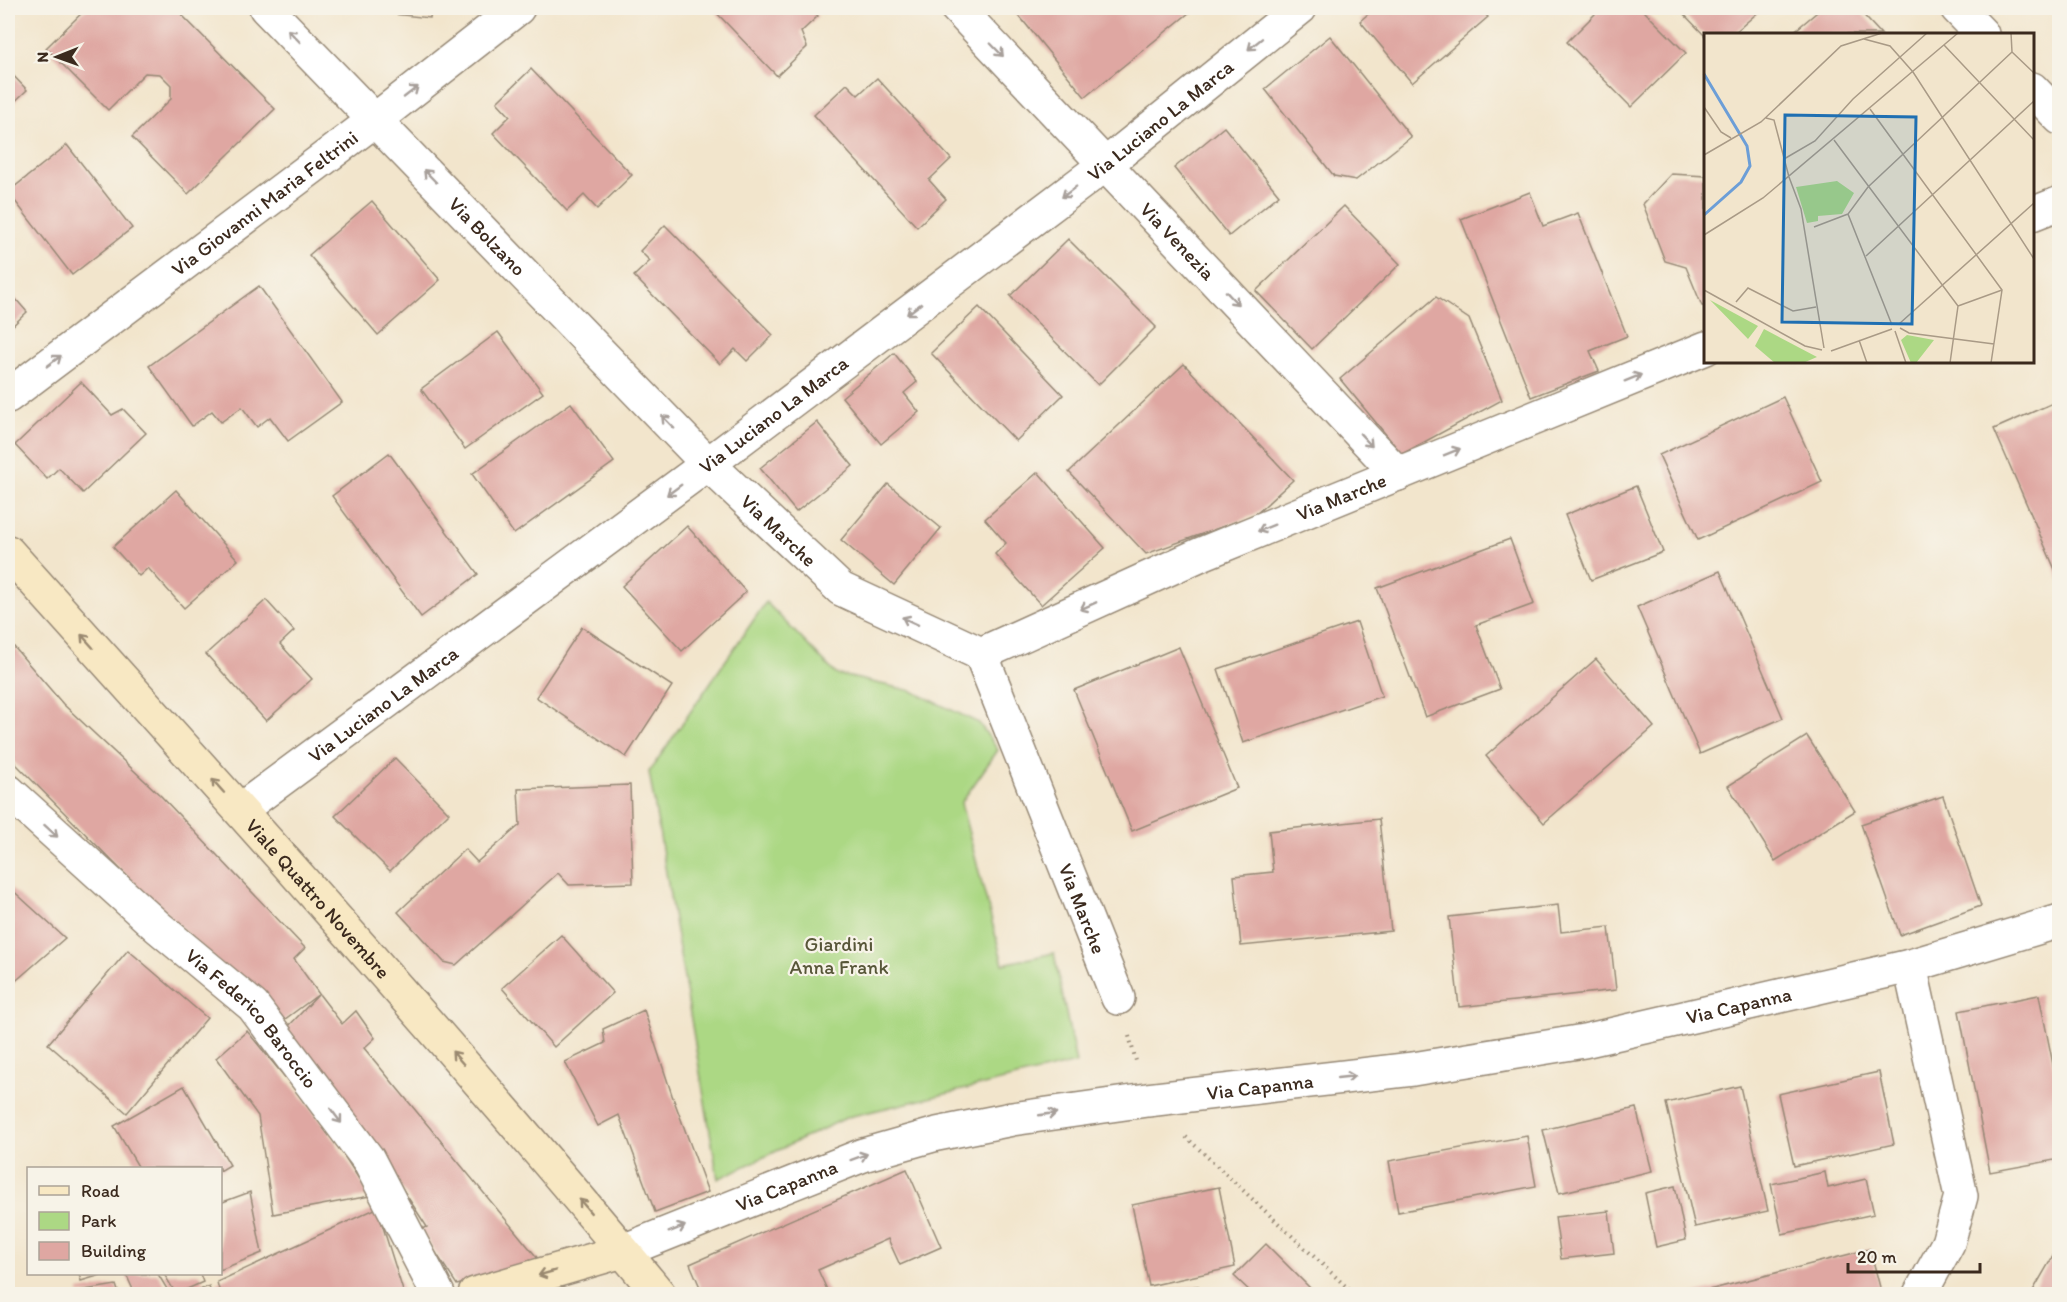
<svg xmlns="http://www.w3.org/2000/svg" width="2067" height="1302" font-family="Itim,sans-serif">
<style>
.green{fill:#acd884;stroke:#748151;stroke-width:1.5}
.building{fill:#dfa7a2}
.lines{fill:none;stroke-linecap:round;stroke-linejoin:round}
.minor-casing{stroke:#968875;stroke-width:36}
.tertiary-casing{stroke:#968875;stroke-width:36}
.secondary-casing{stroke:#968875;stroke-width:36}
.path{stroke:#968875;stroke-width:4;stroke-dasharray:1.5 4.5;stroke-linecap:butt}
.minor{stroke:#fff;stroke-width:33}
.tertiary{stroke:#fff;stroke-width:33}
.secondary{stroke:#f8e8c3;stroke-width:33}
.oneway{stroke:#a79f9a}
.oneway2{stroke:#9a8970}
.labels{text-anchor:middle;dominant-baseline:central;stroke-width:4.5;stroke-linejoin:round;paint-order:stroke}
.street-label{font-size:20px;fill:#3b2a1e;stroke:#f7f3e8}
.park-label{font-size:20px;fill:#575638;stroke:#f7f3e8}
.inset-river{fill:none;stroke:#6c9ed7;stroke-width:3}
.inset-road{fill:none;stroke:#a99a86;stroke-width:1.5}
.view{fill:#1f6fb2;fill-opacity:0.15;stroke:#1f6fb2;stroke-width:3}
.inset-edge{fill:none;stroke:#3b2a1e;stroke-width:3}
</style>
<rect width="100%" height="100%" fill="#f7f3e8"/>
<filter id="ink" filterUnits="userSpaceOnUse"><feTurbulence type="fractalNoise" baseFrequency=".0167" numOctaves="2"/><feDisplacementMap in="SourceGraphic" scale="12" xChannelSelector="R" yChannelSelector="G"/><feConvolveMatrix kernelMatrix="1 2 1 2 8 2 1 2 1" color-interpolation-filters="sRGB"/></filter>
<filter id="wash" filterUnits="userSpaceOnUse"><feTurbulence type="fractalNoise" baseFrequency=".008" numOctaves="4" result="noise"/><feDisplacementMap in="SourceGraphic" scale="24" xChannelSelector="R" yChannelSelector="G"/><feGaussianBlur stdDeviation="1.35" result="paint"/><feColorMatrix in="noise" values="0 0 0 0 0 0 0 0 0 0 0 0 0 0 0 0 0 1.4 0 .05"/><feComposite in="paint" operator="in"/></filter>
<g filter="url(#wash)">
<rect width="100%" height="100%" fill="#f2e5cc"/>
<polygon class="green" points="766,602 836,674 912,691 979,723 998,750 961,803 1003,964 1054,953 1076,1063 848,1117 718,1179 649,772"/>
<g id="blocks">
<g class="building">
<polygon points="87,8 175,8 275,109 188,194 132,137 171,99 171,85 160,74 145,73 108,110 46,48"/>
<polygon points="347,8 431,8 430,18 346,9"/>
<polygon points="712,8 810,8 818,16 801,32 807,47 777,76"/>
<polygon points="1021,8 1195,8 1085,97 1016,12"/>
<polygon points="1375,8 1479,8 1488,17 1412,83 1360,21"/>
<polygon points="1601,8 1641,8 1686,53 1631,107 1567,42"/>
<polygon points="1678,8 1763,8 1733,34 1706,34 1706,37"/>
<polygon points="1822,8 1857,8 1881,34 1791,34"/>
<polygon points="1330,36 1411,137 1356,180 1334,176 1265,89"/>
<polygon points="531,69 632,175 597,209 584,195 567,211 493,133 510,116 497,102"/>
<polygon points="8,70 27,90 8,108"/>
<polygon points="877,78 951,159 929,180 946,199 917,227 814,115 847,84 858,95"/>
<polygon points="1224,127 1279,195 1229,236 1174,168"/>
<polygon points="67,145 132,228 72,275 8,192"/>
<polygon points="1671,174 1706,176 1706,306 1702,306 1686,267 1665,261 1643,204"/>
<polygon points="1530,192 1543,226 1578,213 1627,336 1590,351 1599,371 1531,397 1461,219"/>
<polygon points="372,201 440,280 378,335 309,255"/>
<polygon points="1344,206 1400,264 1312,349 1256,291"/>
<polygon points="665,225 773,335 747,361 735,349 720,364 634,276 650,261 640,251"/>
<polygon points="1068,239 1156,327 1098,385 1010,296"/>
<polygon points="259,286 342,402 288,441 270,417 257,427 242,407 221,422 212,411 192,426 149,366"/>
<polygon points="8,290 27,312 8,330"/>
<polygon points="1436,297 1469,319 1502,400 1402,454 1340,379"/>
<polygon points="979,307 1063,395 1016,441 931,353"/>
<polygon points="498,332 543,393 465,449 421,389"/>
<polygon points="894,353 917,382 904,393 919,412 881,444 842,397"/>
<polygon points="1184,364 1293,480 1255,515 1146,554 1069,472"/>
<polygon points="81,382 112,415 123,409 146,433 83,493 59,468 47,479 15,445"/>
<polygon points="1783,397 1822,482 1698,540 1659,455"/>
<polygon points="2060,400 2060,581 1994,429"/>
<polygon points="571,403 614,462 514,534 472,474"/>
<polygon points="817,422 853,466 796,512 760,468"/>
<polygon points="389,453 478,574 421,617 332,496"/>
<polygon points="1038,472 1105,548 1041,605 995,554 1006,543 985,519"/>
<polygon points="888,484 941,528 894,585 841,540"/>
<polygon points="1636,486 1663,552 1591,580 1565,515"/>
<polygon points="176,490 238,560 184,608 148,568 139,576 113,547"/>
<polygon points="687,526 746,592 682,651 622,586"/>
<polygon points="1510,539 1534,604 1476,625 1500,689 1425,717 1377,588"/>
<polygon points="1720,571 1783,718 1700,754 1637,607"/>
<polygon points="266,600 294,631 280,644 312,679 266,721 206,654"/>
<polygon points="1357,622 1382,696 1243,743 1218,669"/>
<polygon points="582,627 672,686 626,757 536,697"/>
<polygon points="8,640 63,704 161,796 305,948 294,959 319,994 342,1024 356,1011 375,1038 364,1048 540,1261 457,1285 421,1230 427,1227 387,1165 286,1029 319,994 281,1022 139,888 8,756"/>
<polygon points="1179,647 1237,788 1132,831 1074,690"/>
<polygon points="1596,659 1654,727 1544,823 1486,756"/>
<polygon points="1807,736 1855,811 1775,861 1728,786"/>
<polygon points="395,758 449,813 390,871 335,816"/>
<polygon points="630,785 633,883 569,885 558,873 456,965 444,962 398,912 465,849 477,862 520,825 518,789"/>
<polygon points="1943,796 1981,906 1900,935 1861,824"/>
<polygon points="1379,819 1391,931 1241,946 1234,876 1273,872 1269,831"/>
<polygon points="8,886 65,938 11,985 8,982"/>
<polygon points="1558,905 1561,932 1609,927 1616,990 1459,1007 1449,917"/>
<polygon points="561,935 613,993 554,1047 502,988"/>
<polygon points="128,950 207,1018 127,1113 48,1044"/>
<polygon points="2039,995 2060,1099 2060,1159 1990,1172 1959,1011"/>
<polygon points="644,1010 672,1095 708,1192 655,1212 619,1115 598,1126 565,1062 605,1043 603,1029"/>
<polygon points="247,1031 325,1126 370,1196 273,1214 258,1116 216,1058"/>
<polygon points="1879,1072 1894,1144 1794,1166 1778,1094"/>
<polygon points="184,1086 230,1165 220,1171 220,1168 139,1168 114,1126"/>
<polygon points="1740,1086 1768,1211 1695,1227 1666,1103"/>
<polygon points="1636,1108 1652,1171 1559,1193 1543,1130"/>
<polygon points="1527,1136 1536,1186 1398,1212 1389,1161"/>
<polygon points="907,1169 941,1247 900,1265 888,1239 818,1270 829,1294 703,1294 690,1264"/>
<polygon points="1825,1172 1828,1188 1866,1179 1874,1214 1782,1234 1771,1184"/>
<polygon points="1675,1186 1686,1240 1656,1247 1645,1193"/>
<polygon points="1219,1187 1235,1267 1149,1286 1132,1205"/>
<polygon points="250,1192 262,1253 220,1270 220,1203"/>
<polygon points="377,1208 404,1294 220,1294 217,1282"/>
<polygon points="1609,1211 1614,1253 1561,1259 1555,1217"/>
<polygon points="1266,1244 1316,1294 1253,1294 1234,1276"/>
<polygon points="2060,1244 2060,1294 2031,1294"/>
<polygon points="1870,1249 1881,1291 1879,1294 1693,1294"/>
<polygon points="79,1274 104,1274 81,1281"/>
<polygon points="126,1274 158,1274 170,1294 135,1294"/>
<polygon points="164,1274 200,1274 203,1282 176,1294"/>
<polygon points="116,1285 119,1294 79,1294 79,1291"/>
<polygon points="209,1286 211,1294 190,1294"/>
<polygon points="1198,1286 1197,1294 1152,1294 1152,1293"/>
</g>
</g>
</g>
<g filter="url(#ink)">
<use href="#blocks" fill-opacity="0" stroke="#968875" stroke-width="1.5"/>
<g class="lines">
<g class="minor-casing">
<g id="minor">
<path id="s1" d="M266 8 708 464 841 589 981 654 1199 555 1706 348"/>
<path id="s2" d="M957 8 1398 474"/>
<polyline points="1957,8 1982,34"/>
<polyline points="2032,89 2060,118"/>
<polyline points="2032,214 2060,203"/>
<path id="s3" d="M8 396 375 120 518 8"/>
<path id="s4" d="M981 654 1118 998"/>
<path id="s5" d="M8 791 158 927 253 1006 368 1159 438 1294"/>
<path id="s6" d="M240 810 708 464 1106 164 1300 8"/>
<polyline points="1910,966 1961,1196 1948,1243 1920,1294"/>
</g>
</g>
<g class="tertiary-casing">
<g id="tertiary">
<path id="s7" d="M623 1251 863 1155 937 1134 1012 1119 1147 1100 1413 1069 1584 1041 1910 966 2060 921"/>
</g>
</g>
<g class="secondary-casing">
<g id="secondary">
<path id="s8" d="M8 552C228 797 449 1041 659 1294"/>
<polyline points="475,1294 623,1251"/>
</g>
</g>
<g class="path">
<polyline points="1129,1036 1136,1061"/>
<polyline points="1186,1137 1354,1294"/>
</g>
<use href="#minor" class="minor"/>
<use href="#tertiary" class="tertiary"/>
<use href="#secondary" class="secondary"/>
</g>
<defs><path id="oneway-shaft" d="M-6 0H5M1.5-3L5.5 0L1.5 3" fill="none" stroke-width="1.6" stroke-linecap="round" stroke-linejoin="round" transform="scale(1.5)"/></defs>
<g class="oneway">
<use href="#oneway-shaft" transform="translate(294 36) rotate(-134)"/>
<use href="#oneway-shaft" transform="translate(1255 44) rotate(141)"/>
<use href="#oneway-shaft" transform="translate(997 50) rotate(46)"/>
<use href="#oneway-shaft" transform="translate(411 92) rotate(-38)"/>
<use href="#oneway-shaft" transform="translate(430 176) rotate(-134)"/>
<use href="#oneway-shaft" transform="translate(1069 192) rotate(143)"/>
<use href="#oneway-shaft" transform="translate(1232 298) rotate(47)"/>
<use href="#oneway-shaft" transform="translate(914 309) rotate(143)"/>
<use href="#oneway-shaft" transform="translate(54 361) rotate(-37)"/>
<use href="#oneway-shaft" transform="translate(1633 378) rotate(-22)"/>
<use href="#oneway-shaft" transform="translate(668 422) rotate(-134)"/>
<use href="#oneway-shaft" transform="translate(1366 440) rotate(47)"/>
<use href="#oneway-shaft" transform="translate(1452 452) rotate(-22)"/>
<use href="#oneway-shaft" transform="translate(674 490) rotate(144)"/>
<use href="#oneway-shaft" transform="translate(1266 528) rotate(158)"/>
<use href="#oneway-shaft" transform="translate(1088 606) rotate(156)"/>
<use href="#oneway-shaft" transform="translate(910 621) rotate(-155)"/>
<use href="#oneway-shaft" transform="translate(51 831) rotate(42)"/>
<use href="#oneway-shaft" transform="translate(1346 1077) rotate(-6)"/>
<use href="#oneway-shaft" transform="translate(1048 1114) rotate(-8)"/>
<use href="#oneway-shaft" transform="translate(336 1116) rotate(53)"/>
<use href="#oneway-shaft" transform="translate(859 1157) rotate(-20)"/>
<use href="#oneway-shaft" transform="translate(677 1229) rotate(-22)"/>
</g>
<g class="oneway2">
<use href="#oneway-shaft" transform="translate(87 641) rotate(-132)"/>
<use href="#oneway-shaft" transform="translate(218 786) rotate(-132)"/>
<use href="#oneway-shaft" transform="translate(458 1058) rotate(-131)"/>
<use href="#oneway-shaft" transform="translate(585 1206) rotate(-130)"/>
<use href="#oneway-shaft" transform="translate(547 1273) rotate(164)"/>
</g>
</g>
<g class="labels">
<g class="street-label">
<text stroke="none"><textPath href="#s6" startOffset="1150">Via Luciano La Marca</textPath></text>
<text stroke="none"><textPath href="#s3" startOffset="321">Via Giovanni Maria Feltrini</textPath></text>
<text stroke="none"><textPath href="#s1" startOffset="318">Via Bolzano</textPath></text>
<text stroke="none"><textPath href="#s2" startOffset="321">Via Venezia</textPath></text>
<text stroke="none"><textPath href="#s6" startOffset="664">Via Luciano La Marca</textPath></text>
<text stroke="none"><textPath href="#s1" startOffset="1365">Via Marche</textPath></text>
<text stroke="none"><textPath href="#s1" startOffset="732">Via Marche</textPath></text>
<text stroke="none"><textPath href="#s6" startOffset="178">Via Luciano La Marca</textPath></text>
<text stroke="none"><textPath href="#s8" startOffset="465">Viale Quattro Novembre</textPath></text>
<text stroke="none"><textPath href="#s4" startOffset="274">Via Marche</textPath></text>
<text stroke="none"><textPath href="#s7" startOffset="1148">Via Capanna</textPath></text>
<text stroke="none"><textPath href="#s5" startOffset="334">Via Federico Baroccio</textPath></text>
<text stroke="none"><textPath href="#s7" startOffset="662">Via Capanna</textPath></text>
<text stroke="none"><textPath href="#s7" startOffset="176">Via Capanna</textPath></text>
</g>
<g class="park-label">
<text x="839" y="944">Giardini<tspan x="839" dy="23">Anna Frank</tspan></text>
</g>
</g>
<g transform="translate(1704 33)">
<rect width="330" height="330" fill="#f2e5cc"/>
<path d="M133 148 150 160 138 181 114 183V188L103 190 92 154ZM6 267 54 293 44 306ZM60 296 113 324 99 330H71L51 313ZM203 302 230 307 212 330H207L197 307Z" fill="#acd884"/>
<path class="inset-river" d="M0 41 43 113 46 133 37 149 0 182"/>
<path class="inset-road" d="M307 0 308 19M160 6 186 13 209 39 330 226M240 12 330 107M308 19 330 40M0 74 17 99 27 105M166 76 298 257 287 330M62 85 70 87 85 144M130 107 254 273 246 330M0 122 57 89 137 13 178 0M80 126 111 108 149 66 223 0M85 144 97 176 120 315M110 194 144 181M0 202 59 165 254 0M162 223 330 68M0 257 101 313 118 317M32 269 44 255 89 278 112 274M254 273 298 257M195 291 330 170M188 292 144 181 164 154 308 19M196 295 205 300 290 311M191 298 202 330M155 307 163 330M127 318 188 296"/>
<path class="view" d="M81 82 212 84 208 291 78 289Z"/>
<rect width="330" height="330" class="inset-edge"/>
</g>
<rect width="2067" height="1302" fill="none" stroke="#f7f3e8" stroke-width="30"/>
<rect x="27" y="1167" width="195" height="108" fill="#f7f3e8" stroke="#aca397" stroke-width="1.5"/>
<rect x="39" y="1186" width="30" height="9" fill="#f8e8c3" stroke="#aca397" stroke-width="1.5"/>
<text x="81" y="1197" font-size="18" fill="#3b2a1e">Road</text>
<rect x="39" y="1212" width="30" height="18" fill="#acd884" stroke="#aca397" stroke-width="1.5"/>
<text x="81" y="1227" font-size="18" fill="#3b2a1e">Park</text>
<rect x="39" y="1242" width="30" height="18" fill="#dfa7a2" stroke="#aca397" stroke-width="1.5"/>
<text x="81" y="1257" font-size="18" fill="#3b2a1e">Building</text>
<g transform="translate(57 57) rotate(269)" stroke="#f7f3e8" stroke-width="4.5" paint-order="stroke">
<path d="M0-4.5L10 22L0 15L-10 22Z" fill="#3b2a1e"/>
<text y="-9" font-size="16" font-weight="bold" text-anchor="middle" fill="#3b2a1e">N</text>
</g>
<path d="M1848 1263v9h132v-9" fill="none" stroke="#3b2a1e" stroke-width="3"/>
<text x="1857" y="1263" font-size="18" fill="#3b2a1e" stroke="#f7f3e8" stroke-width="4.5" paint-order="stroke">20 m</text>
</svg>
